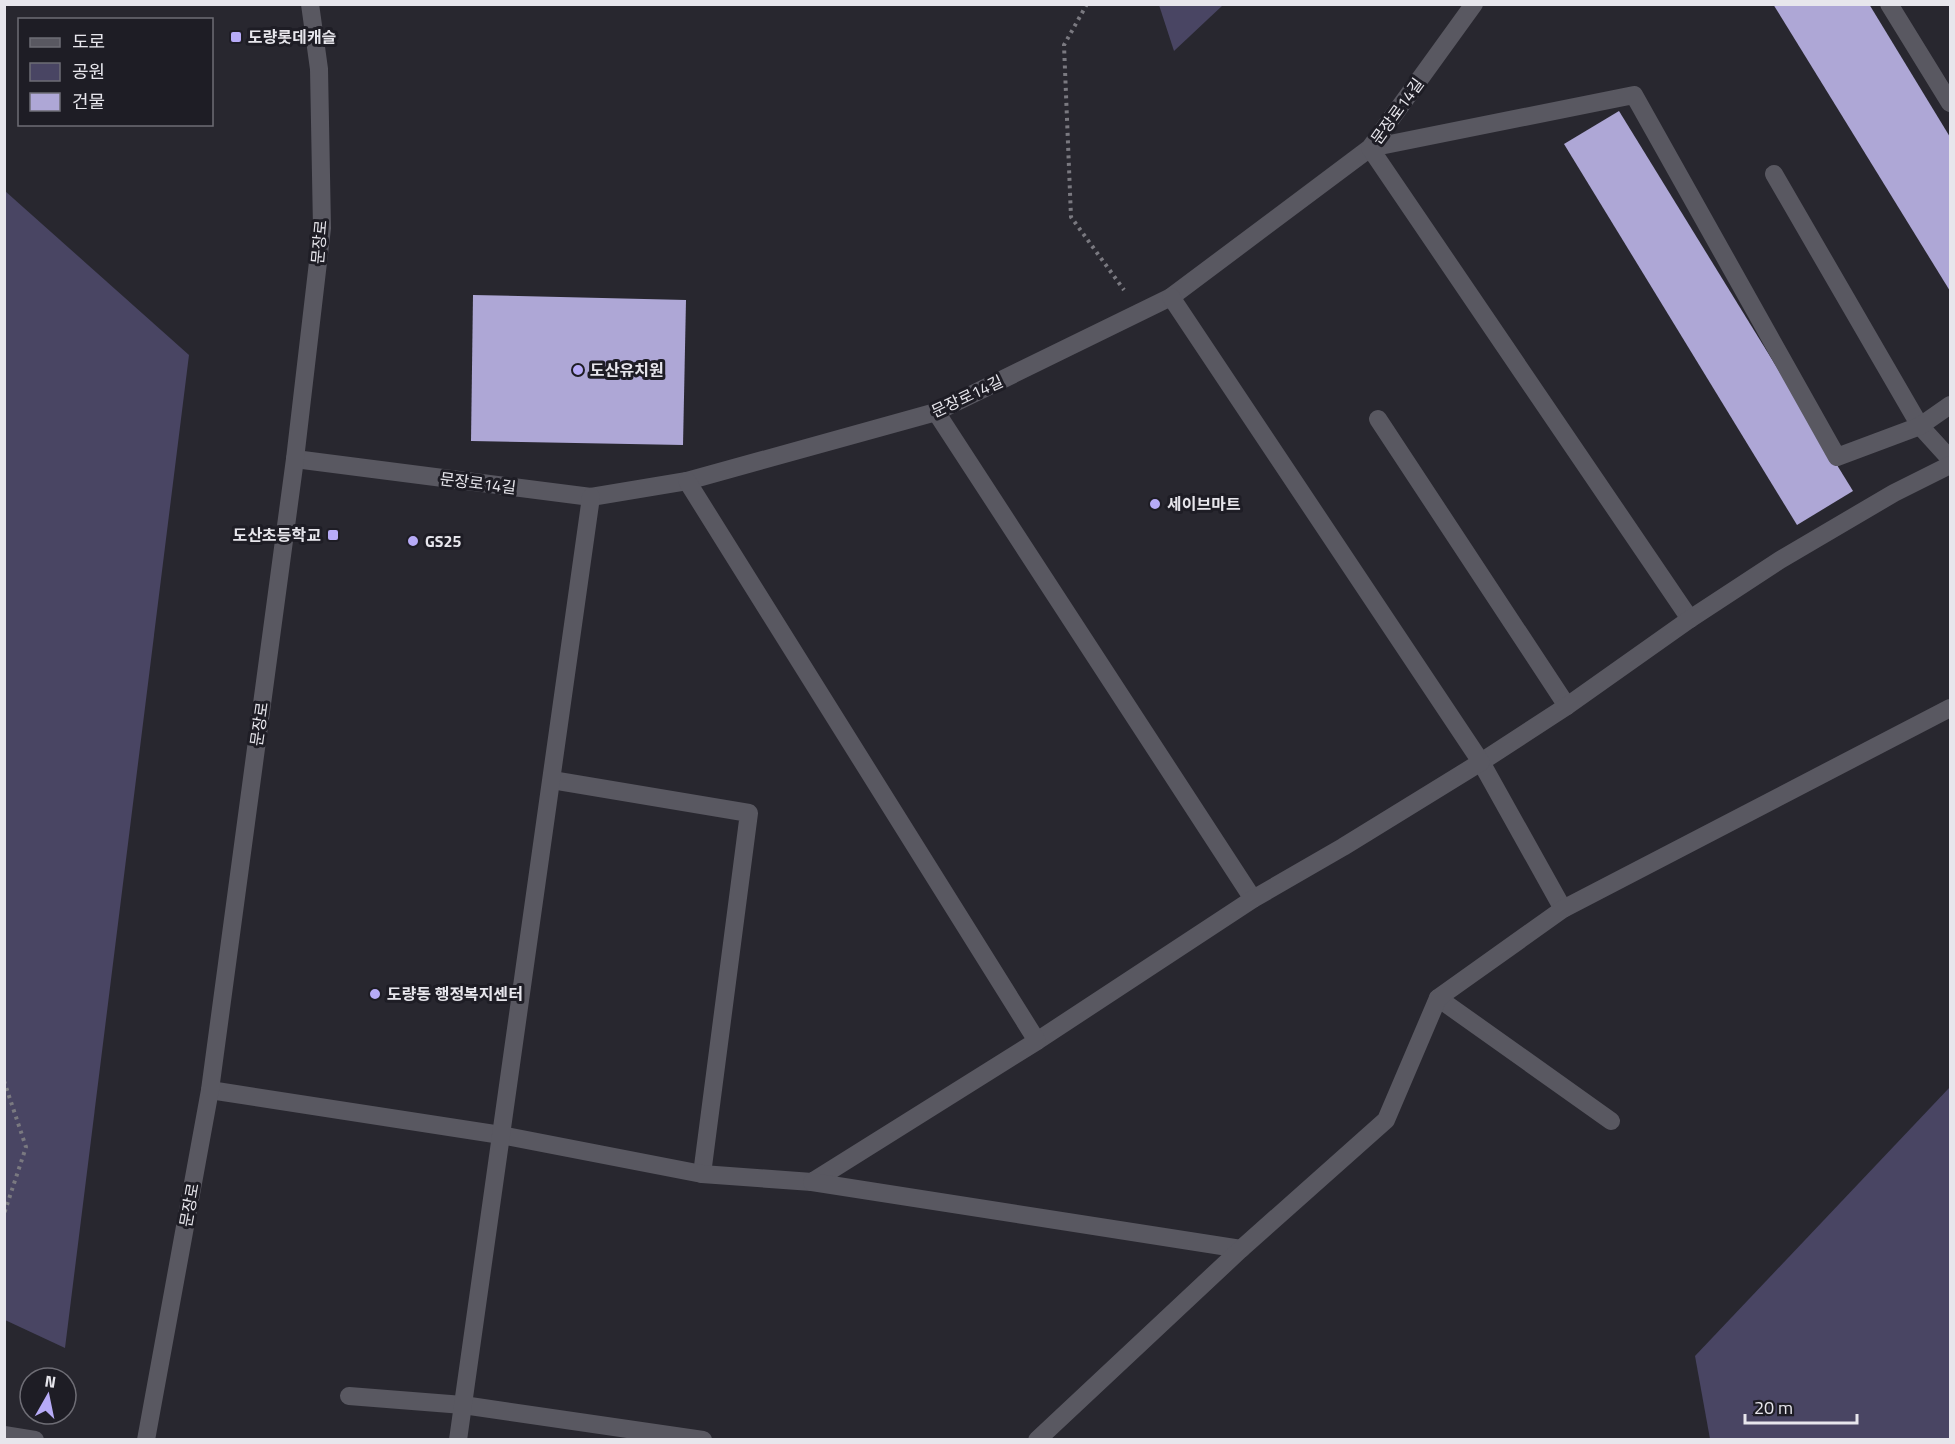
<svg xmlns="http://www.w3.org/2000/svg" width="1955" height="1444" font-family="'Titillium Web','Noto Sans KR',sans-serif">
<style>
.green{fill:#494563}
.building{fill:#aea7d6}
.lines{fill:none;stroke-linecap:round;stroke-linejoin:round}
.path{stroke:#7a7980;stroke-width:4;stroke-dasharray:3 4.5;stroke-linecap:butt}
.minor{stroke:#595861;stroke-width:18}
.poi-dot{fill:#b7abf7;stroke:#1e1d25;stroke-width:2}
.labels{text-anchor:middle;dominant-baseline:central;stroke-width:6;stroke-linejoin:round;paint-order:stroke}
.poi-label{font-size:16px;font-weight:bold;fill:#e7e6ec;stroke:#1e1d25;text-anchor:start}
.street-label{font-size:16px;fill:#e7e6ec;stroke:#1e1d25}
</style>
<rect width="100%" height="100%" fill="#28272f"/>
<g class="green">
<polygon points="1159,5 1159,4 1223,5 1174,51"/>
<polygon points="5,191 189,355 65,1348 5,1320"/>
<polygon points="1950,1087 1950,1439 1710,1439 1695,1356"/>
</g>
<g class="building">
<polygon points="1773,4 1869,4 1950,137 1950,291"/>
<polygon points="1619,111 1853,491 1797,525 1564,144"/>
<polygon points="473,295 686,300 683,445 471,441"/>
</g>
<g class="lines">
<g class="path">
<polyline points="1087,4 1064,45 1071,217 1124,290"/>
<polyline points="4,1081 26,1147 4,1214"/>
</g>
<g class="minor">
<polyline points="1889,4 1950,103"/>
<polyline points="1774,174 1920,426 1950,459"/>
<polyline points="936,412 1253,899"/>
<polyline points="1378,419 1567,706"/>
<polyline points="295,459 591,497 687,481 936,412 1171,297 1370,148 1474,4"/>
<polyline points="1690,619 1370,148 1634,95 1837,457 1920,426 1950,405"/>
<polyline points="552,780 749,813 702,1174"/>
<polyline points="1563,909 1481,762 1567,706 1690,619 1780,560 1894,493 1950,465"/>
<polyline points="1438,998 1611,1121"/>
<polyline points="1037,1041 1253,899 1343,847 1481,762 1171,297"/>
<polyline points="210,1090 501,1135 702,1174 812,1182 1037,1041 687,481"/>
<polyline points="812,1182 1241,1249"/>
<polyline points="349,1396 463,1405 703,1440"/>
<polyline points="4,1435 35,1440"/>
<polyline points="146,1440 210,1090 295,459 322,228 319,69 310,4"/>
<polyline points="458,1440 591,497"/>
<polyline points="1037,1440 1241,1249 1386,1120 1438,998 1563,909 1950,708"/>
</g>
</g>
<g class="poi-dot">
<rect x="230" y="31" width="12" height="12" rx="3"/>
<circle cx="578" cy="370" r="6"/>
<circle cx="1155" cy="504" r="6"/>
<rect x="327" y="529" width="12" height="12" rx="3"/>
<circle cx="413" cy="541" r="6"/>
<circle cx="375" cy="994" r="6"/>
</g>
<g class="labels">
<g class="poi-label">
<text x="248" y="37">도량롯데캐슬</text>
<text x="590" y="370">도산유치원</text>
<text x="1167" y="504">세이브마트</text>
<text x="321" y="535" text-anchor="end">도산초등학교</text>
<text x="425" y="541">GS25</text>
<text x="387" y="994">도량동 행정복지센터</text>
</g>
<g class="street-label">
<text transform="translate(1397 111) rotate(-54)">문장로14길</text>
<text transform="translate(319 242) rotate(-85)">문장로</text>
<text transform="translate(967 396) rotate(-25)">문장로14길</text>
<text transform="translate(478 483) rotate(7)">문장로14길</text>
<text transform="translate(259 724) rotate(-82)">문장로</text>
<text transform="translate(189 1205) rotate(-80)">문장로</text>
</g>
</g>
<rect width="1955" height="1444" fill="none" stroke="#e7e6ec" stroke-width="12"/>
<rect x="18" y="18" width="195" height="108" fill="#1e1d25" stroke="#6e6d75" stroke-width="1.5"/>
<rect x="30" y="38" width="30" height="9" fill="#595861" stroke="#6e6d75" stroke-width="1.5"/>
<text x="72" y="48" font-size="18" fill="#e7e6ec">도로</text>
<rect x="30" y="63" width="30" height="18" fill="#494563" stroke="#6e6d75" stroke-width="1.5"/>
<text x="72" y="78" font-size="18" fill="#e7e6ec">공원</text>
<rect x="30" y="93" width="30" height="18" fill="#aea7d6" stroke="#6e6d75" stroke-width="1.5"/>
<text x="72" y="108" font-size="18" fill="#e7e6ec">건물</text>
<g transform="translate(48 1396) rotate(9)"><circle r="28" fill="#1e1d25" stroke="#6e6d75" stroke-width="1.5"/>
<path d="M0-4.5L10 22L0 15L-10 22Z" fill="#b7abf7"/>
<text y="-9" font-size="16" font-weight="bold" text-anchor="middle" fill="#e7e6ec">N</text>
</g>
<path d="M1745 1414v9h112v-9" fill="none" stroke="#e7e6ec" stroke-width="3"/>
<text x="1754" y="1414" font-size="18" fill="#e7e6ec" stroke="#1e1d25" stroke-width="4.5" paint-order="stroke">20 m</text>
</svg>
